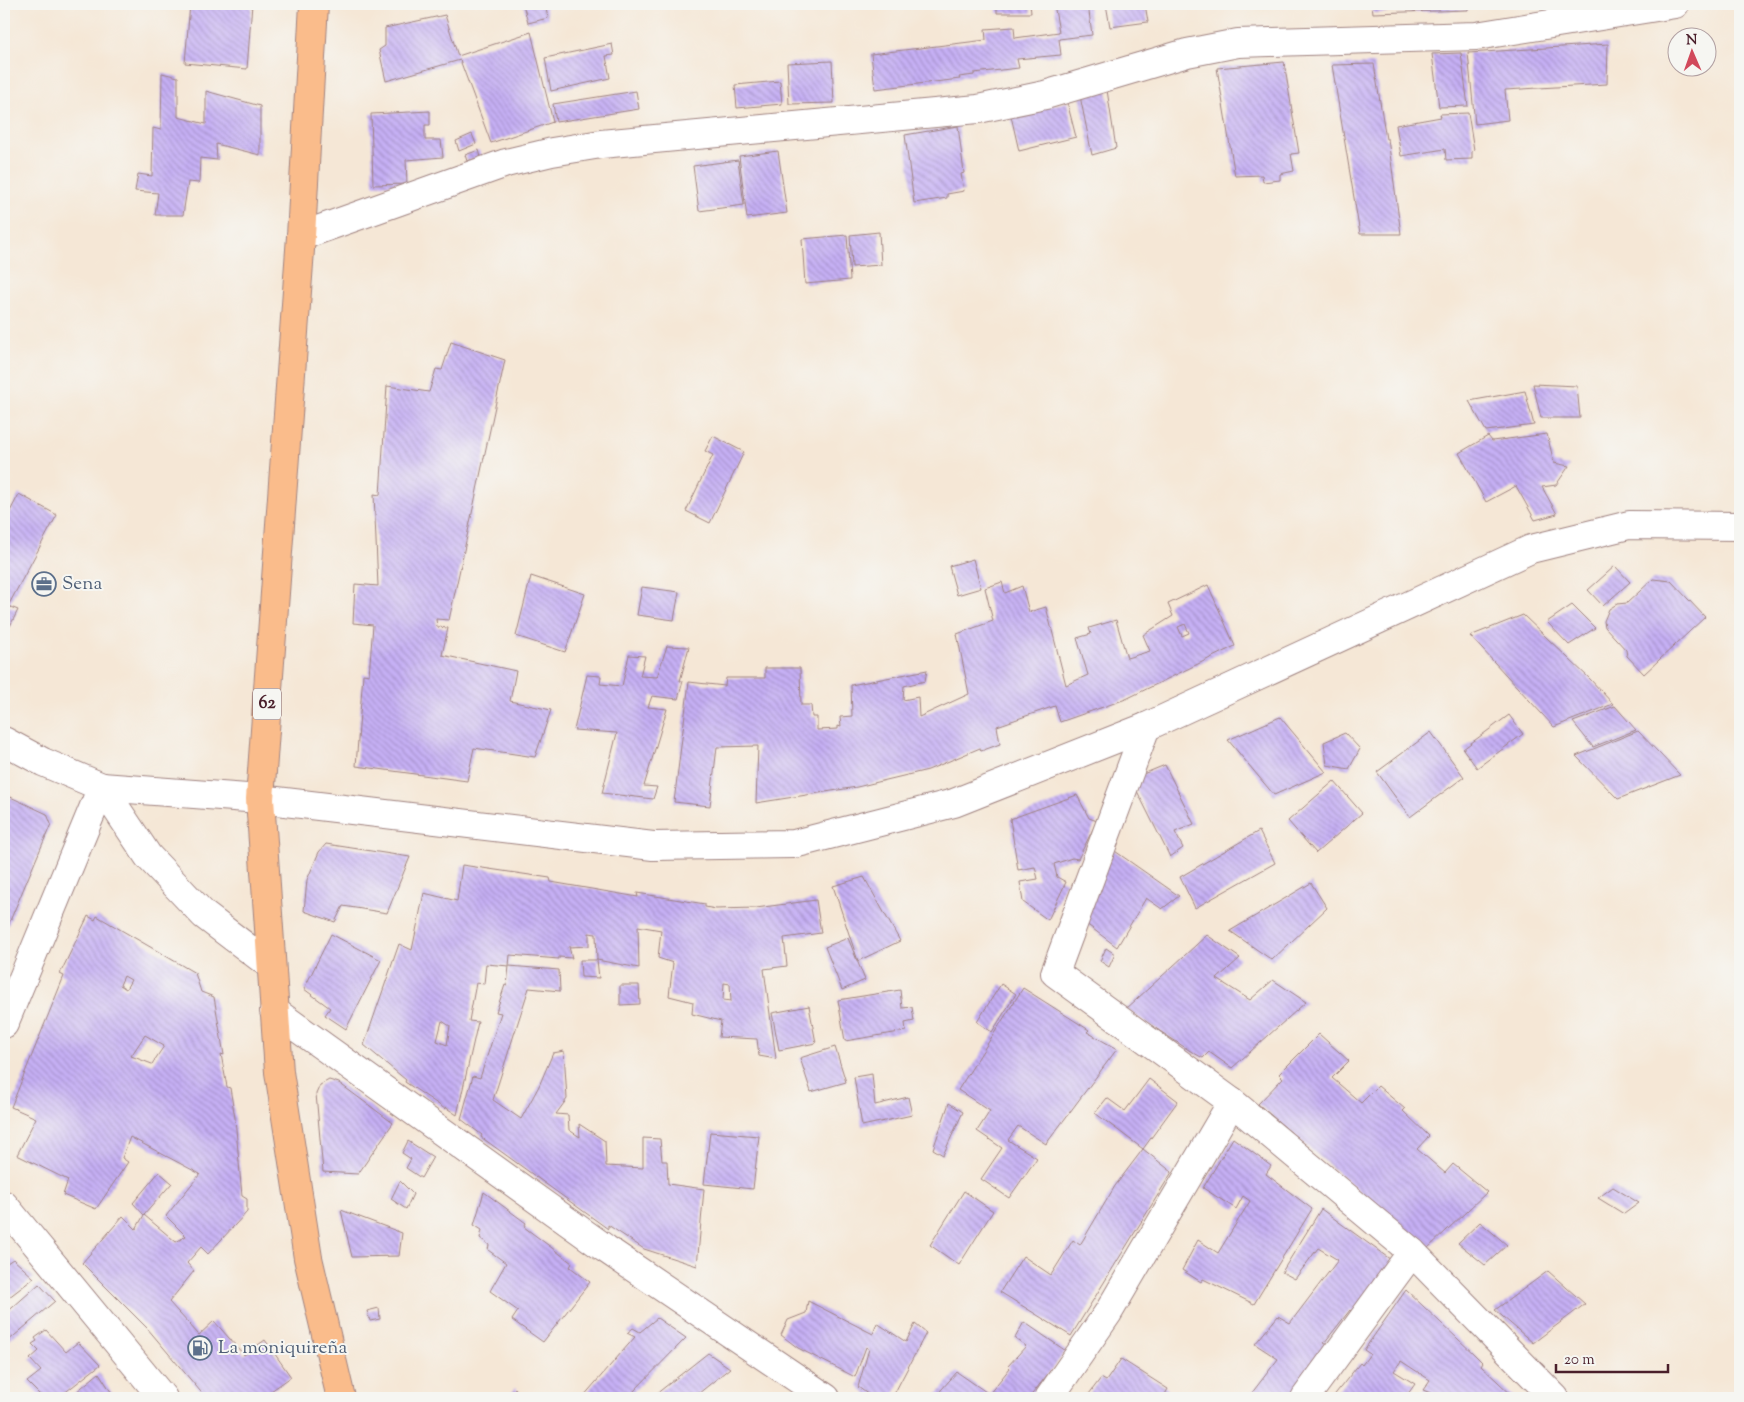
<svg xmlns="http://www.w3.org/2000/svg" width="1744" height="1402" font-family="'Sorts Mill Goudy',serif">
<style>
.building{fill:url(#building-back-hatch);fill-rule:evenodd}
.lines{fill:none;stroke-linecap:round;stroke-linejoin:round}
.minor-casing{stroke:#a08380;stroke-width:30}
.major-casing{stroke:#a08380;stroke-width:30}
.minor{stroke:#fff;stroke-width:28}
.major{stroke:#fabc8b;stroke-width:28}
.labels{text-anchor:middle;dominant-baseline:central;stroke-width:4;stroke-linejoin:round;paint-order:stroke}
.shield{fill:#f6f6f2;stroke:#7e6067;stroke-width:1}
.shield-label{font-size:18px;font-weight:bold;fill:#4a1f2b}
.service-label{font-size:19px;fill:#4e5e75;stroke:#f6f6f2;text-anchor:start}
</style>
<defs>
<pattern id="building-back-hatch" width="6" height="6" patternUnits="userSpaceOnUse" patternTransform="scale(1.25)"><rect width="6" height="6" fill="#c6b0f5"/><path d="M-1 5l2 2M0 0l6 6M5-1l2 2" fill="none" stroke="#a38fc7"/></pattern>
</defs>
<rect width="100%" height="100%" fill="#f6f6f2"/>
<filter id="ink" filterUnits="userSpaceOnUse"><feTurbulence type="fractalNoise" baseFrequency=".02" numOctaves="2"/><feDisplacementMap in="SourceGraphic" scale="10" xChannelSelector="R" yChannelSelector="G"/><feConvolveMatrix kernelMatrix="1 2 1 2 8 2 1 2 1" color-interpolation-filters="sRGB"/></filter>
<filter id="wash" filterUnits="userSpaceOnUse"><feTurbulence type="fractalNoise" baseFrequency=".0096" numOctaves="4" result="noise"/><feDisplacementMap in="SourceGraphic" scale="20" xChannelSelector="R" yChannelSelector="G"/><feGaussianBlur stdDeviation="1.12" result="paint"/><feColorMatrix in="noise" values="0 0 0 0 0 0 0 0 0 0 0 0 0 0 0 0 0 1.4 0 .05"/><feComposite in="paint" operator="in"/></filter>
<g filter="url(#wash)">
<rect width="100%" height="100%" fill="#f5e7d6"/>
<g id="blocks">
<g class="building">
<polygon points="190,4 252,4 247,69 185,63"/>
<polygon points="523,4 545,4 548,18 528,23"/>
<polygon points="997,4 1030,4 1031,13 997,13"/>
<polygon points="1054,4 1088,4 1092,35 1059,39 1061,55 1017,59 1019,68 974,73 974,75 959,77 960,79 875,89 871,54 986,40 985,29 1014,27 1015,38 1059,32"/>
<polygon points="1106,4 1145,4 1148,22 1110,27"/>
<polygon points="1372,4 1468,4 1468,10 1373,13"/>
<polygon points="445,15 458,56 531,32 553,122 491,143 460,60 386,81 379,50 385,46 385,28"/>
<polygon points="612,44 614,55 606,56 610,78 551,91 545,58"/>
<polygon points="1608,44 1607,84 1505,90 1508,120 1475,124 1468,53"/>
<polygon points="1461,53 1468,106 1439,107 1432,54"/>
<polygon points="832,61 834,103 789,104 787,63"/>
<polygon points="1284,62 1299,153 1291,154 1294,171 1280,174 1280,180 1263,182 1262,175 1235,176 1217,68"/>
<polygon points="1374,64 1386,139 1388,139 1401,234 1360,234 1332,65"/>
<polygon points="162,73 178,77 178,117 206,124 206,91 260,106 260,155 216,144 217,160 200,158 199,183 188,182 183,215 155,215 158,193 135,191 138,174 152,176 153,128 161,130"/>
<polygon points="780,81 782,104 737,108 735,85"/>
<polygon points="1107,90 1116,148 1092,155 1080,96"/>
<polygon points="636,91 639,109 556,122 553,104"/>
<polygon points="1067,102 1076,137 1019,151 1011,116"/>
<polygon points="430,111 430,125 425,125 425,140 441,140 443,157 406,160 407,184 373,185 371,114"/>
<polygon points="1468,113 1474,150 1472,151 1472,159 1446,160 1445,149 1401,156 1396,125 1441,117 1440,114"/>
<polygon points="958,126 964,173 961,174 964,191 947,194 947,198 914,203 905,135"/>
<polygon points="472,134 476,144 459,151 456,141"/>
<polygon points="479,150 481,157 467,161 465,155"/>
<polygon points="778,151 787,213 747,218 739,156"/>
<polygon points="738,160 744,205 699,211 693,166"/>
<polygon points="879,232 881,265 852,267 850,235"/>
<polygon points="847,235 850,280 805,284 802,239"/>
<polygon points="451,342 505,360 449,620 436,619 437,627 448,628 442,655 516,671 510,701 551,710 535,757 474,748 467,781 356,766 363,674 369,675 373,625 353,623 355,584 378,586 374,494 380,495 387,386 429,392 436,369 442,370"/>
<polygon points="1533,384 1577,386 1580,418 1541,418"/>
<polygon points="1525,391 1534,425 1486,431 1469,401"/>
<polygon points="1547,434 1554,463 1569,466 1556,485 1542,487 1557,514 1535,520 1516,486 1486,502 1459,453 1488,436 1492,441"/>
<polygon points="713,436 744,452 710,523 686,511 713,455 705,451"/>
<polygon points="19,494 57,515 8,606 18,610 10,626 4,623 4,523"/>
<polygon points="973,559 981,588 957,595 949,566"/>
<polygon points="1615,566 1630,582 1603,606 1588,590"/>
<polygon points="531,576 585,594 565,652 516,636"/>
<polygon points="1653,579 1671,581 1705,617 1644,674 1627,656 1626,650 1605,627 1604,621 1609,609 1617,604 1627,603"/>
<path d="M1002 582 1005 593 1022 586 1029 612 1046 607 1066 685 1088 675 1077 638 1091 634 1089 628 1116 620 1127 658 1150 651 1143 635 1173 616 1168 604 1208 585 1235 646 1126 699 1060 722 1055 706 997 726 1000 744 981 751 980 748 928 770 857 787 756 803 758 746 717 747 710 806 674 802 689 682 725 686 726 678H765V668H800L801 705H811L812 717H817V730L838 729V726L841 727 840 717 852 716 851 685 927 670 925 681 904 686 903 700 918 697 919 717 969 694 957 634 993 621 985 588ZM1185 624 1189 633 1182 636 1178 627Z"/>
<polygon points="642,587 679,592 674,620 637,615"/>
<polygon points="1572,605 1595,628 1569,645 1547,622"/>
<polygon points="1523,615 1590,679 1613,704 1554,727 1470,636"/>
<polygon points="667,646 689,647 680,681 683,681 678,699 652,696 648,707 667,709 644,786 657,787 653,799 602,793 617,733 574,730 587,675 601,676 600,684 622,686 629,655 645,656 640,676 657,677"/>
<polygon points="1615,706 1636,730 1593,747 1573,722"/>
<polygon points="1509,715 1523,734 1477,768 1463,749"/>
<polygon points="1280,717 1326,772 1274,795 1228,740"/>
<polygon points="1638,731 1680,775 1618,799 1576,756"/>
<polygon points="1431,732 1464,777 1410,817 1377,772"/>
<polygon points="1345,733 1360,749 1349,769 1327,765 1324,742"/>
<polygon points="1165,765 1194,824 1175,832 1183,848 1170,857 1131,779"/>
<polygon points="1334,781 1362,813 1316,853 1288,821"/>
<polygon points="4,794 47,814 51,824 4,935 4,843 8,834 4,831"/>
<polygon points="1077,795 1089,818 1097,821 1078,859 1072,858 1054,864 1057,877 1066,882 1048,920 1023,902 1020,882 1038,879 1035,867 1018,870 1010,819"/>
<polygon points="1259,831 1275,863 1195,908 1180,877"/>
<polygon points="326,844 410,857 387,913 343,906 335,922 304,911 307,880 319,852"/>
<polygon points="1112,849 1179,896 1162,909 1146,898 1117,947 1081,920"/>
<path d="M462 865 550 878 551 882 638 897 637 893 705 904V907L716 909 756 908 816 900 821 933 784 938 787 966 764 969 776 1059 759 1056 757 1039 719 1037 721 1021 692 1014 693 1002 669 996 673 963 658 958 661 930 638 926 639 968 597 960 596 934 589 933V946L569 947 572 958 559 957V959L510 955 509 966 486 964 484 984 476 983 469 1021 478 1022 457 1115 445 1107V1109L405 1082 406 1080 364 1045 399 944 412 950 424 893 457 901ZM724 983 730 984 731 1001 723 1000ZM442 1021 450 1026 447 1045 437 1041Z"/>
<polygon points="864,877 900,941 858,961 833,886"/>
<polygon points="1311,883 1327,908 1272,960 1230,931"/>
<path d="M88 916 95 920 97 916 195 973 201 992 214 997 224 1055 221 1054 227 1087 230 1088 235 1118 242 1196 247 1199V1212L208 1254 201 1247 187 1263 194 1271 169 1302 199 1335 214 1321 244 1355 265 1340 291 1377 261 1398H206L147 1328 82 1263 123 1216 136 1229 144 1215 133 1203 159 1172 172 1183 144 1215 176 1242 186 1236 166 1216 200 1174 130 1137 122 1158 128 1162 96 1209 63 1195 68 1180 17 1155 36 1118 11 1107 64 976 60 974ZM124 976 131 980 126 989 120 985ZM145 1035 164 1046 152 1064 131 1056Z"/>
<polygon points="331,934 381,960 346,1029 325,1015 330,1008 304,989"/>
<polygon points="1207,935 1240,958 1217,979 1250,1000 1273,980 1306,1002 1232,1068 1209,1052 1203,1058 1192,1052 1126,1009"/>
<polygon points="848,938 865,980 842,990 825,947"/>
<polygon points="1106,948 1115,954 1109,967 1100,961"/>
<polygon points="580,960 597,960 599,978 581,977"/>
<polygon points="509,966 559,970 560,991 529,988 493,1100 521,1119 539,1086 553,1053 564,1051 567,1099 556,1114 568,1115 569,1130 580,1137 579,1124 605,1141 606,1166 643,1168 643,1138 660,1139 662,1161 667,1161 668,1184 704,1189 697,1266 644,1249 608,1225 608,1229 481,1137 482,1135 461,1119 473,1076 480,1078 501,1013 496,1012 505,985 507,986"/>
<polygon points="1001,984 1016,994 992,1032 977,1022"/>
<polygon points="620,985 639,985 640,1004 620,1005"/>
<polygon points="1023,988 1089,1030 1087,1032 1117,1049 1046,1144 1018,1126 1008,1140 1037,1158 1009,1198 981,1179 1002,1148 977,1131 990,1111 958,1090"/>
<polygon points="900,990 902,1008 912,1007 914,1021 905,1023 906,1031 845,1041 838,1000"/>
<polygon points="809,1006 816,1043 779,1050 772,1013"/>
<polygon points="1319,1034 1349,1061 1332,1078 1361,1103 1378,1086 1405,1109 1403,1111 1429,1136 1417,1149 1445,1173 1453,1164 1487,1192 1427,1249 1258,1104 1283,1078 1279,1074"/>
<polygon points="835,1047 846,1082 811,1092 800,1058"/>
<polygon points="872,1074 875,1105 908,1097 912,1115 862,1126 854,1077"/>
<polygon points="1149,1079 1178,1101 1143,1149 1095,1113 1107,1098 1125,1111"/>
<polygon points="329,1080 339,1083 393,1123 358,1174 323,1172 316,1094 320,1085"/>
<polygon points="949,1103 963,1112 943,1155 933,1149"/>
<polygon points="710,1132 759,1136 753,1189 704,1184"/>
<polygon points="1233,1138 1271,1166 1266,1174 1312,1209 1254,1304 1203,1279 1201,1282 1182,1270 1198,1240 1218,1253 1250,1201 1243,1196 1236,1209 1203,1188"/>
<polygon points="408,1141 433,1157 421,1178 406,1168 411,1159 402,1153"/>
<polygon points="1143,1149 1172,1172 1071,1336 1000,1292 1023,1256 1051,1275 1073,1240 1080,1245 1115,1186"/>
<polygon points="400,1181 413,1194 406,1209 391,1199"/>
<polygon points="1613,1187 1639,1203 1624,1214 1598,1198"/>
<polygon points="964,1191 993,1211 959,1265 930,1245"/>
<polygon points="484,1192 526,1223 524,1227 572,1263 570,1267 590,1282 543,1342 512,1320 518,1311 490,1291 506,1263 488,1250 489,1245 480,1238 482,1230 474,1225"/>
<polygon points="1321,1209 1398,1265 1355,1314 1350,1310 1324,1343 1331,1347 1290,1398 1257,1398 1251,1394 1278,1359 1255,1344 1278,1316 1290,1323 1338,1260 1318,1248 1295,1279 1282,1272"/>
<polygon points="341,1210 402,1233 399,1256 352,1257"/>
<polygon points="1480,1222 1507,1245 1485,1265 1458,1243"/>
<polygon points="13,1259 34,1278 4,1301 4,1265"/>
<polygon points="1548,1271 1585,1304 1533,1343 1495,1310"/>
<polygon points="39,1284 55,1301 7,1342 4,1338 4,1315"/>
<polygon points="1406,1290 1475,1355 1483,1363 1481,1366 1515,1398 1443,1398 1423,1390 1430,1380 1401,1361 1394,1371 1415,1384 1405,1398 1332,1398 1360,1363 1362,1365 1370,1354 1364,1350"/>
<polygon points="808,1301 873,1334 877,1323 906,1342 915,1324 926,1333 892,1398 873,1398 858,1387 869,1349 866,1347 855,1377 798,1348 781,1335 788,1320 806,1313"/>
<polygon points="379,1308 380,1319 370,1321 367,1311"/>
<polygon points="657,1318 686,1338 627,1398 582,1398 635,1337 627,1333 633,1328 640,1332"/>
<polygon points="1024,1322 1066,1351 1029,1398 934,1398 957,1372 989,1394 1010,1368 1008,1366 1026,1346 1015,1338"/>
<polygon points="46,1330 66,1352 78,1342 100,1365 58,1398 43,1398 27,1382 41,1371 30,1359 39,1351 32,1344 37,1341 35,1338"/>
<polygon points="708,1353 730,1368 693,1398 651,1398"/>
<polygon points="1121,1359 1168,1389 1163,1398 1086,1398 1101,1378 1106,1381"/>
<polygon points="99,1373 115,1398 71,1398 70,1397"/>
<polygon points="515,1388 523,1398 508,1398"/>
</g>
</g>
</g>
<g filter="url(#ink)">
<use href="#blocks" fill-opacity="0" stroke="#a08380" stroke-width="1"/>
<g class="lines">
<g class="minor-casing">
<g id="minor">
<polyline points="301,236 506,163 552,152 601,144 978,109 1045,95 1187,53 1238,43 1476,36 1675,4"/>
<polyline points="1146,727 1055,973 1232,1102 1412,1252 1555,1398"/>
<polyline points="4,741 43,762 102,787 260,799 653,846 794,844 954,803 1146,727 1531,549 1629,525 1740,526"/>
<polyline points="102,787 148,856 204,915 270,965"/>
<polyline points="274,1011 606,1249 826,1398"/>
<polyline points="4,1024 102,787"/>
<polyline points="4,1205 163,1398"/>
<polyline points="1049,1398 1108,1313 1232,1102"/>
<polyline points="1305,1398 1412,1252"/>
</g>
</g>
<g class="major-casing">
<polyline id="major" points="314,4 301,236 260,799 279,1072 308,1258 341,1398"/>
</g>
<use href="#minor" class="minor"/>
<use href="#major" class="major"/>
</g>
</g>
<defs>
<g id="office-ring" transform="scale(1.25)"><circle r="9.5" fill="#f6f6f2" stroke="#5c6f8a" stroke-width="1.5"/><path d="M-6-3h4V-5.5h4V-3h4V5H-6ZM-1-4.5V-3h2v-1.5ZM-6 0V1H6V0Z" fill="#5c6f8a"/></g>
<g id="fuel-ring" transform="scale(1.25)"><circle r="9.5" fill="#f6f6f2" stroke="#5c6f8a" stroke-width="1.5"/><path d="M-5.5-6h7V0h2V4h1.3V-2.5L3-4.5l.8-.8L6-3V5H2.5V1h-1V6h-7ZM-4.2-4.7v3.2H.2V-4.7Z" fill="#5c6f8a"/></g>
</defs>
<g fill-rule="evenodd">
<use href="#office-ring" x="44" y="584"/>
<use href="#fuel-ring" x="200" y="1348"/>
</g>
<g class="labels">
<rect class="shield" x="253" y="688.5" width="28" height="31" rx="4"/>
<g class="shield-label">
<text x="267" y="704">62</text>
</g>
<g class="service-label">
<text x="62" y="584">Sena</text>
<text x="218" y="1348">La moniquireña</text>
</g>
</g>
<rect width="1744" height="1402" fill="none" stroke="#f6f6f2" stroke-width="20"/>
<g transform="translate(1692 52) rotate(358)"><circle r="24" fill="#f6f6f2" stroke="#b1a0a2"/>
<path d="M0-4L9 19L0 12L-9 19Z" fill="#d1495b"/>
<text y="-8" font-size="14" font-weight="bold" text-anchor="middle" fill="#4a1f2b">N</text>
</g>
<path d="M1556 1364v8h112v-8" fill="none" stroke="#4a1f2b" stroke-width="2.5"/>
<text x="1564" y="1364" font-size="15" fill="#4a1f2b" stroke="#f6f6f2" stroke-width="4" paint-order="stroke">20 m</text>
</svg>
